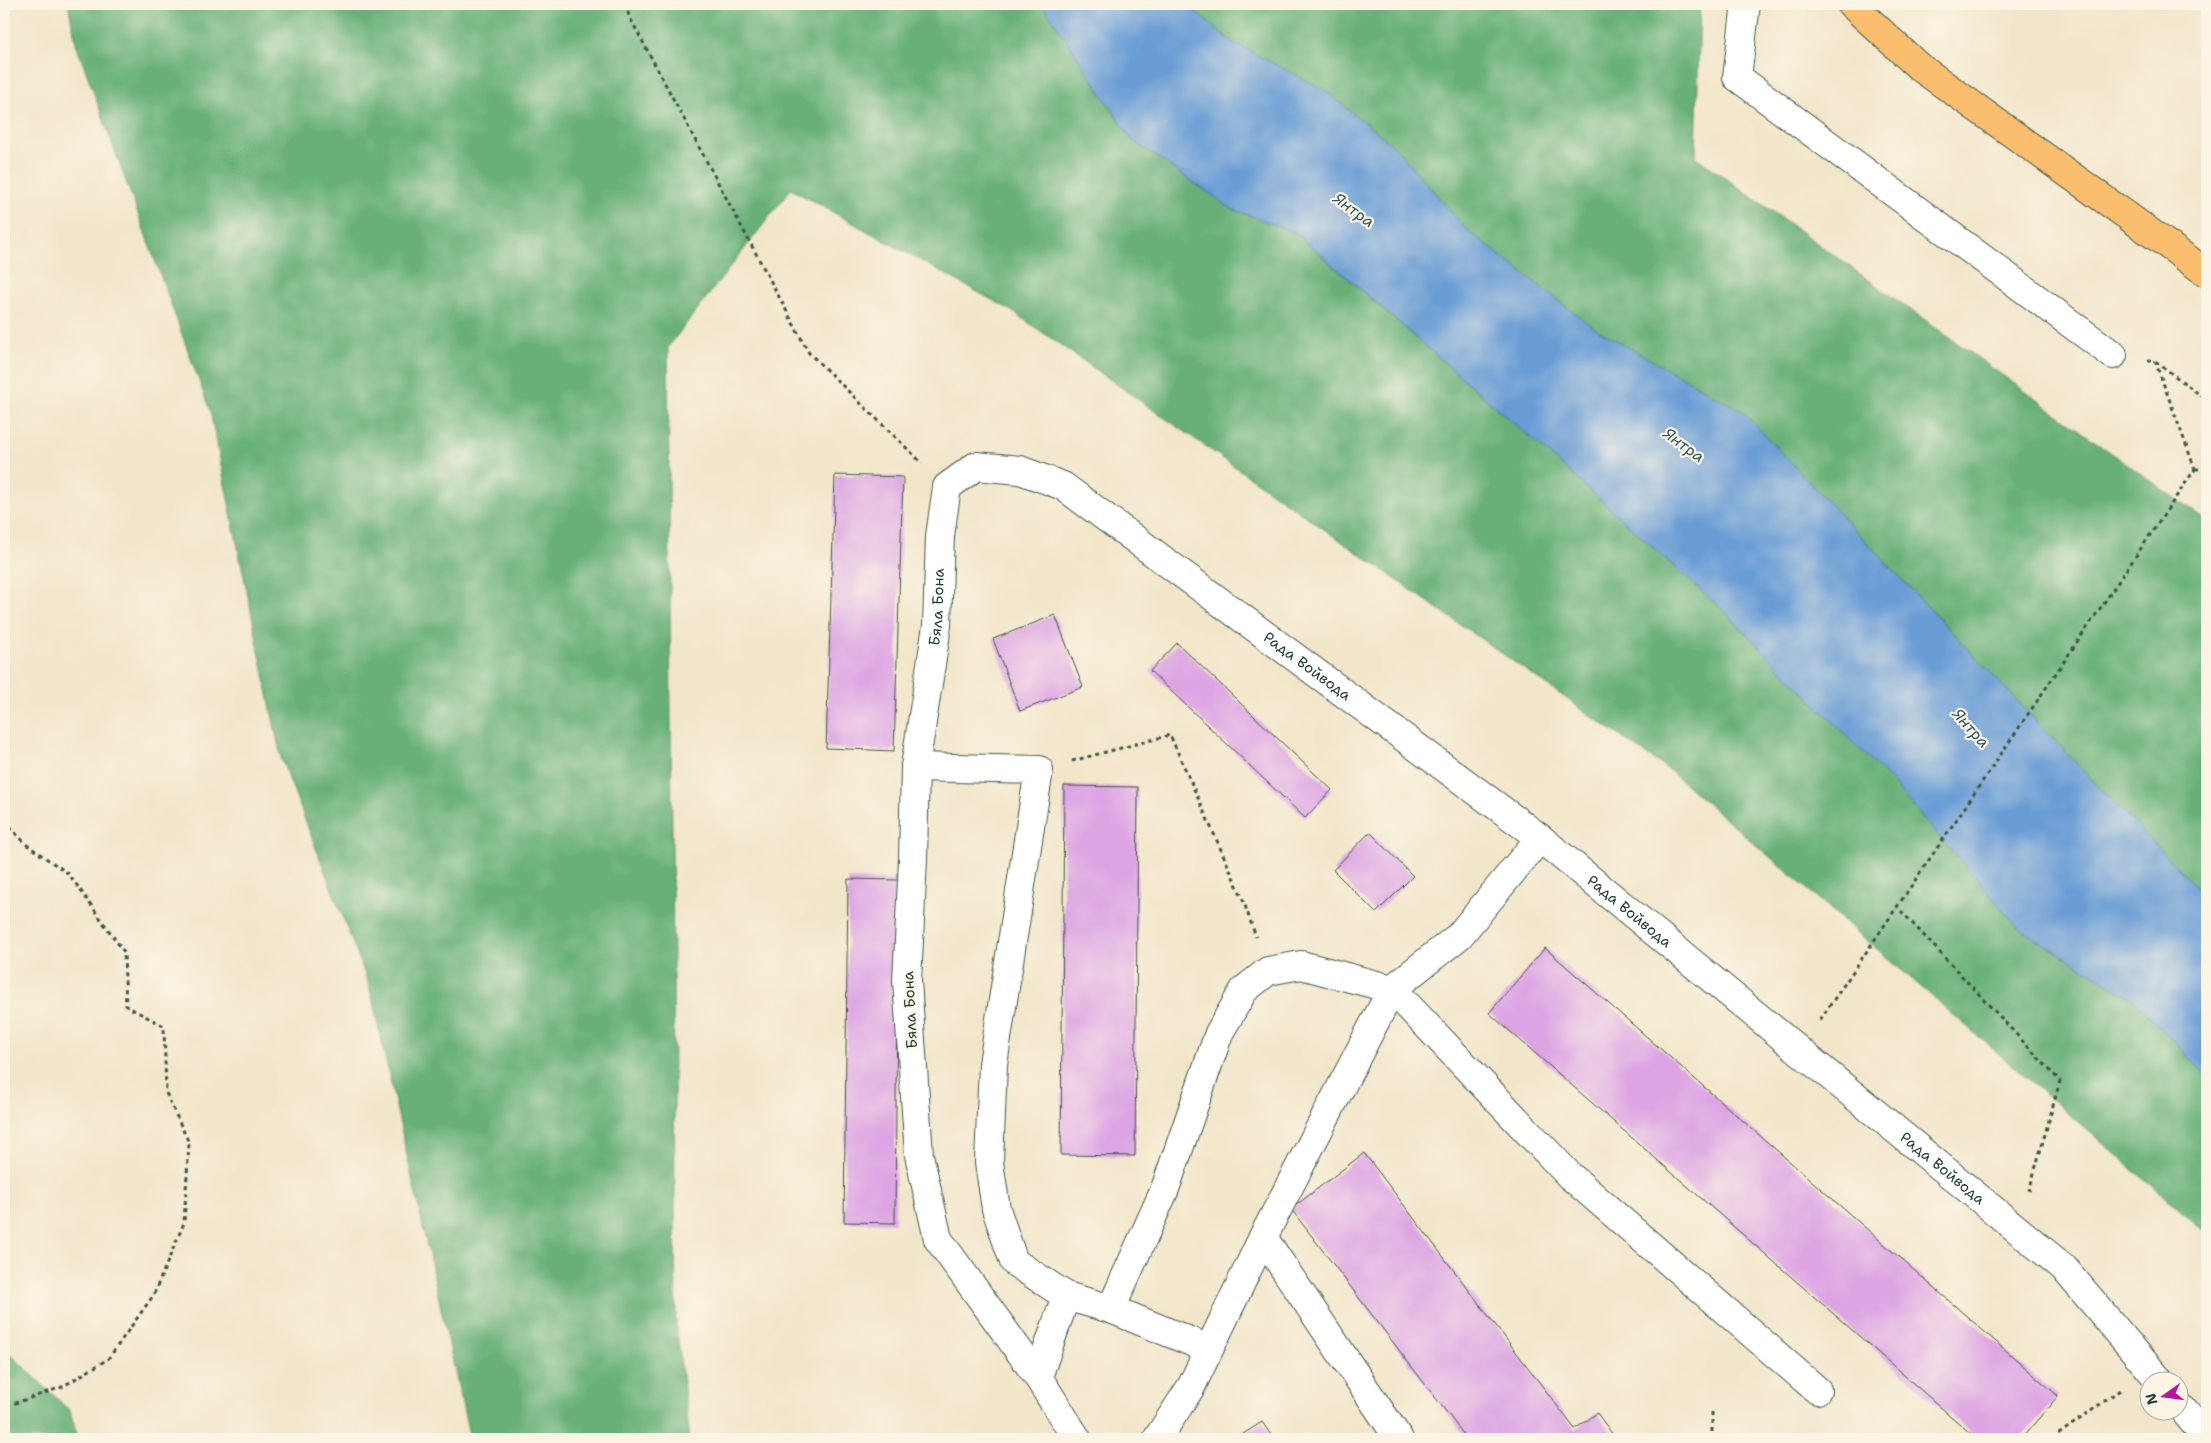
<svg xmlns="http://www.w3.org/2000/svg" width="2211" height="1443" font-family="'Shantell Sans',sans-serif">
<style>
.forest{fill:#67b078;stroke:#437656}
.water{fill:#699cd5;stroke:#446c84}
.building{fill:#dda4e4}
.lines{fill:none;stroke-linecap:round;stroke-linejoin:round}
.minor-casing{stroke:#3f564a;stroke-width:30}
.major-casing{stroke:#3f564a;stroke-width:30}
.path{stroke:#3f564a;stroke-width:3;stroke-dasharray:4 4;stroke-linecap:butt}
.minor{stroke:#fff;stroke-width:28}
.major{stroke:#fbbe6e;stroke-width:28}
.labels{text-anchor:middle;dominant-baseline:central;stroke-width:4.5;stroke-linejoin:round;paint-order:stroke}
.street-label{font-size:15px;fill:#1f3d34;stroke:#fcf5e5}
.water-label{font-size:16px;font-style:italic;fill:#355a64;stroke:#fcf5e5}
</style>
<rect width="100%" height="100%" fill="#fcf5e5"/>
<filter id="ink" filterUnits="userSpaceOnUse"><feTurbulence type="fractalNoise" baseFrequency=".02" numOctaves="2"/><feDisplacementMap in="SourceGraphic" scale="10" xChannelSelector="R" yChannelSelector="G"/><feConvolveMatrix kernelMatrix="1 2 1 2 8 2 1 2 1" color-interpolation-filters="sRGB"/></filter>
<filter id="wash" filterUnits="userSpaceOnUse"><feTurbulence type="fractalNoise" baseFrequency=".0096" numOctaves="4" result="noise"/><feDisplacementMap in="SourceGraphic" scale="20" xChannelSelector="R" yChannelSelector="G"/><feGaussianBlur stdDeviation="1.12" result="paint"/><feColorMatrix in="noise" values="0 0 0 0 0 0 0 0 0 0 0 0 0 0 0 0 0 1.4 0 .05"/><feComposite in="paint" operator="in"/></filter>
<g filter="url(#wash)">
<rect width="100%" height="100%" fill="#f2e6ca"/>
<g class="forest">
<polygon points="68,4 1033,4 1044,6 1132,140 1232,209 1294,232 1547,452 1724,611 1892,782 2020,929 2130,997 2207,1076 2207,1233 1670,771 1012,311 791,189 668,347 676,1323 690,1439 470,1439 369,985 281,758 210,411 77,47"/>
<polygon points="1185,4 1700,4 1696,157 2207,521 2207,898 2098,786 1742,411 1593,327 1468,231 1393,145 1323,89 1234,43"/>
<polygon points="4,1348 70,1411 78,1439 4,1439"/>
</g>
<polygon class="water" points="1033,4 1185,4 1234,43 1323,89 1393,145 1468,231 1593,327 1742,411 2098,786 2207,898 2207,1076 2130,997 2020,929 1892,782 1724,611 1547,452 1295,232 1232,209 1132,140 1044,6"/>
<g id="blocks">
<g class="building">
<polygon points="835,475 903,477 894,751 826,748"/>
<polygon points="1055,615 1083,687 1020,711 993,639"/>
<polygon points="1177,643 1332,790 1305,818 1150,671"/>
<polygon points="1064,786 1138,787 1135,1156 1061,1155"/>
<polygon points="1370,832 1413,876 1376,913 1333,870"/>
<polygon points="848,879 898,880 895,1223 844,1222"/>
<polygon points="1545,948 2058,1396 2021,1439 1977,1439 1489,1013"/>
<polygon points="1364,1153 1575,1429 1597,1413 1616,1439 1467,1439 1291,1209"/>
<polygon points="1262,1422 1274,1439 1235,1439"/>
</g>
</g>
</g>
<g filter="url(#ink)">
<use href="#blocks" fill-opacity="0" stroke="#3f564a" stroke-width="1"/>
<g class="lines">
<g class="minor-casing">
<g id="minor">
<polyline points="1746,4 1737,77 2113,355"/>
<polyline points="915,767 1039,770 993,1064 989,1162 996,1209 1014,1262 1066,1296"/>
<polyline points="1263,1237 1392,989 1569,1175 1817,1390"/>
<polyline points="1111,1309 1209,1349"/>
<polyline points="1038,1377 1066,1296 1111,1309 1165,1189 1219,1033 1244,990 1268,971 1301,965 1392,989 1459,936 1540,838"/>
<polyline points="2178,1404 2207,1438"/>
<path id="s1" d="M1077 1439 1038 1377 938 1239 919 1155 907 981 913 859 915 767 937 626 940 536 947 487 976 466 1020 470 1063 486 1540 838 2063 1267 2159 1380"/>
<polyline points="1157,1439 1191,1387 1263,1237 1399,1439"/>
</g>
</g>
<g class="major-casing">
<polyline id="major" points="1851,4 1918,66 2207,273"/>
</g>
<g class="path">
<polyline points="626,4 629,16 809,353 922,463"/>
<polyline points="2148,360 2155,361 2207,400"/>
<polyline points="2155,361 2195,469"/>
<polyline points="2195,469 2207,469"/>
<polyline points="1072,761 1170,735 1242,897 1256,937"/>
<polyline points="4,821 27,845 69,874 124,952 126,1006 164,1026 166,1093 189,1143 184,1223 153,1296 108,1359 62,1387 4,1407"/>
<polyline points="1901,911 2060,1081 2029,1191"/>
<polyline points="1820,1020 2195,469"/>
<polyline points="1712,1412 1712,1439"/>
<polyline points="2052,1439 2120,1390"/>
</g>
<use href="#minor" class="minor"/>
<use href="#major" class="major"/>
</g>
</g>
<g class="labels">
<g class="street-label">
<text stroke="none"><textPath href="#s1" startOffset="880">Бяла Бона</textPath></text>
<text stroke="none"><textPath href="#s1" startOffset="1430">Рада Войвода</textPath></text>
<text stroke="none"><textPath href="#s1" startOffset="1835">Рада Войвода</textPath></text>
<text transform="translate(910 1010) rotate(-93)">Бяла Бона</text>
<text stroke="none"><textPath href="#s1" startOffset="2240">Рада Войвода</textPath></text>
</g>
<g class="water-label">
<text transform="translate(1354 210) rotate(36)">Янтра</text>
<text transform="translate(1684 445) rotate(36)">Янтра</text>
<text transform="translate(1971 728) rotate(48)">Янтра</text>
</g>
</g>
<rect width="2211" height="1443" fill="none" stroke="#fcf5e5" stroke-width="20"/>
<g transform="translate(2164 1396) rotate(256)"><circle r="24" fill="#fcf5e5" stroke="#a4ab9e"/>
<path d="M0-4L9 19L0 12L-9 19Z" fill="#b5179e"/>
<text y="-8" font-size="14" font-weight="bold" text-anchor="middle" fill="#1f3d34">N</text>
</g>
</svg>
